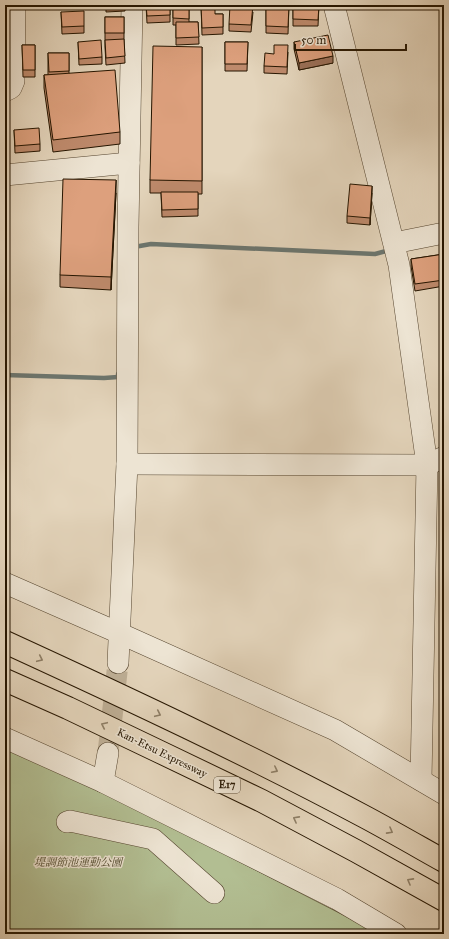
<svg xmlns="http://www.w3.org/2000/svg" width="449" height="939" font-family="'IM FELL Great Primer','Noto Serif JP',serif">
<style>
.green{fill:#b2be92;stroke:#6c6a49}
.lines{fill:none;stroke-linecap:round;stroke-linejoin:round}
.stream{stroke:#6b7670;stroke-width:4.5}
.minor-tunnel{stroke:#beaf96;stroke-width:21;stroke-dasharray:21 10;stroke-linecap:butt}
.minor-casing{stroke:#55452f;stroke-width:22}
.highway-casing{stroke:#251500;stroke-width:24}
.minor{stroke:#ede4d3;stroke-width:21}
.highway{stroke:#e4d5bc;stroke-width:22}
.wall{fill:#be8a6c;stroke:#251500}
.shaded-wall{fill:#9b7058;stroke:#251500}
.building{fill:#dda07d;stroke:#251500}
.oneway{stroke:#8e7f67}
.labels{text-anchor:middle;dominant-baseline:central;stroke-width:3;stroke-linejoin:round;paint-order:stroke}
.shield{fill:#ede4d3;stroke:#61533f;stroke-width:1}
.shield-label{font-size:10px;font-weight:bold;fill:#251500}
.street-label{font-size:11px;fill:#251500;stroke:#ede4d3}
.park-label{font-size:11px;font-style:italic;fill:#4f482c;stroke:#ede4d3}
</style>
<rect width="100%" height="100%" fill="#e4d5bc"/>
<filter id="stains"><feTurbulence type="fractalNoise" baseFrequency=".005" numOctaves="4"/><feColorMatrix values="0 0 0 0 .2 0 0 0 0 .09 0 0 0 0 .02 0 0 0 .5 -.17"/></filter>
<radialGradient id="worn" r=".72"><stop offset=".6" stop-color="#630" stop-opacity="0"/><stop offset="1" stop-color="#630" stop-opacity=".3"/></radialGradient>
<polygon class="green" points="5,747 103,793 172,827 349,918 377,934 5,934"/>
<g class="lines">
<g class="stream">
<polyline points="134,247 151,244 375,254 390,250"/>
<polyline points="5,375 104,378 118,377 118,374"/>
</g>
<polyline class="minor-tunnel" points="108,753 118,663"/>
<g class="minor-casing">
<g id="minor">
<polyline points="334,5 399,265 427,465 421,780"/>
<polyline points="5,91 11,88 14,81 15,5"/>
<polyline points="5,175 129,163"/>
<polyline points="394,243 444,233"/>
<polyline points="127,464 427,465 444,457"/>
<polyline points="5,583 119,633 335,730 444,794"/>
<polyline points="118,663 127,464 128,227 132,5"/>
<polyline points="5,738 103,782 337,899 396,934"/>
<polyline points="103,782 108,753"/>
<polyline points="67,822 70,821 153,839 214,893"/>
</g>
</g>
<g class="highway-casing">
<g id="highway">
<path d="M5 642C127 698 249 755 367 818 393 832 419 847 444 861"/>
<polyline points="5,680 68,708 160,752 262,801 356,851 444,900"/>
</g>
</g>
<use href="#minor" class="minor"/>
<use href="#highway" class="highway"/>
</g>
<g class="wall">
<polygon points="106,5 125,5 125,11 106,12"/>
<polygon points="146,5 170,5 170,22 147,23"/>
<polygon points="173,5 189,5 189,22 198,22 199,44 176,45 176,25 173,25"/>
<polygon points="201,5 215,14 223,14 223,34 202,35"/>
<polygon points="266,5 289,5 288,34 266,33"/>
<polygon points="293,5 319,5 318,26 293,26"/>
<polygon points="61,12 84,26 84,33 62,34"/>
<polygon points="253,12 251,32 229,31 229,24"/>
<polygon points="105,17 124,17 124,40 125,63 106,65 105,47"/>
<polygon points="78,42 102,57 102,64 79,65"/>
<polygon points="225,42 248,42 247,71 225,71"/>
<polygon points="294,42 333,63 299,70 294,49"/>
<polygon points="22,45 35,45 35,77 23,77"/>
<polygon points="202,47 202,194 198,194 198,216 162,217 161,193 150,193 150,180"/>
<polygon points="288,52 287,74 264,73 264,66 274,54"/>
<polygon points="48,53 69,53 69,73 120,132 120,144 53,152 44,88 44,75 48,75"/>
<polygon points="14,130 40,144 40,151 15,153"/>
<polygon points="116,193 111,290 60,287 60,275"/>
<polygon points="372,193 370,225 347,223 347,216"/>
<polygon points="444,254 444,286 415,291 411,266 411,259"/>
</g>
<g class="shaded-wall">
<polygon points="333,56 333,63 299,70 299,63"/>
<polygon points="116,180 116,193 111,290 111,277"/>
<polygon points="372,186 372,193 370,225 370,218"/>
</g>
<g class="building">
<polygon points="146,5 170,5 170,15 147,16"/>
<polygon points="173,5 189,5 189,19 173,18"/>
<polygon points="201,5 215,5 215,14 223,14 223,27 202,28"/>
<polygon points="230,5 253,5 251,25 229,24"/>
<polygon points="266,5 289,5 288,27 266,26"/>
<polygon points="293,5 319,5 318,20 293,19"/>
<polygon points="84,11 84,26 62,27 61,12"/>
<rect x="105" y="17" width="19" height="16"/>
<polygon points="176,22 198,22 199,37 176,38"/>
<polygon points="328,35 333,56 299,63 294,42"/>
<polygon points="124,39 125,56 106,58 105,40"/>
<polygon points="101,40 102,57 79,59 78,42"/>
<polygon points="225,42 248,42 247,64 225,64"/>
<polygon points="22,45 35,45 35,70 23,70"/>
<polygon points="274,45 288,45 287,67 264,66 265,53 274,54"/>
<polygon points="153,46 202,47 202,181 150,180"/>
<polygon points="48,53 69,53 69,71 49,72"/>
<polygon points="115,70 120,132 53,140 44,75"/>
<polygon points="39,128 40,144 15,146 14,130"/>
<polygon points="63,179 116,180 111,277 60,275"/>
<polygon points="350,184 372,186 370,218 347,216"/>
<polygon points="161,192 198,192 198,209 162,210"/>
<polygon points="444,254 444,280 415,284 411,259"/>
</g>
<defs><path id="oneway-chevron" d="M-2-3.5L2.5 0L-2 3.5" fill="none" stroke-width="1.6" stroke-linecap="round" stroke-linejoin="round"/></defs>
<g class="oneway">
<use href="#oneway-chevron" transform="translate(40 659) rotate(25)"/>
<use href="#oneway-chevron" transform="translate(158 714) rotate(25)"/>
<use href="#oneway-chevron" transform="translate(104 725) rotate(-155)"/>
<use href="#oneway-chevron" transform="translate(275 770) rotate(27)"/>
<use href="#oneway-chevron" transform="translate(296 819) rotate(-152)"/>
<use href="#oneway-chevron" transform="translate(390 831) rotate(29)"/>
<use href="#oneway-chevron" transform="translate(410 881) rotate(-151)"/>
</g>
<g class="labels">
<rect class="shield" x="214" y="777" width="26" height="16" rx="3"/>
<g class="shield-label">
<text x="227" y="785">E17</text>
</g>
<g class="street-label">
<text transform="translate(162 753) rotate(26)">Kan-Etsu Expressway</text>
</g>
<g class="park-label">
<text x="78" y="862">堤調節池運動公園</text>
</g>
</g>
<rect width="449" height="939" fill="none" stroke="#e4d5bc" stroke-width="20"/>
<rect x="6" y="6" width="437" height="927" fill="none" stroke="#251500" stroke-width="2"/>
<rect x="10" y="10" width="429" height="919" fill="none" stroke="#251500"/>
<path d="M295 44v6h111v-6" fill="none" stroke="#251500" stroke-width="2"/>
<text x="301" y="44" font-size="12" fill="#251500" stroke="#ede4d3" stroke-width="3" paint-order="stroke">50 m</text>
<rect width="100%" height="100%" filter="url(#stains)"/>
<rect width="100%" height="100%" fill="url(#worn)"/>
</svg>
